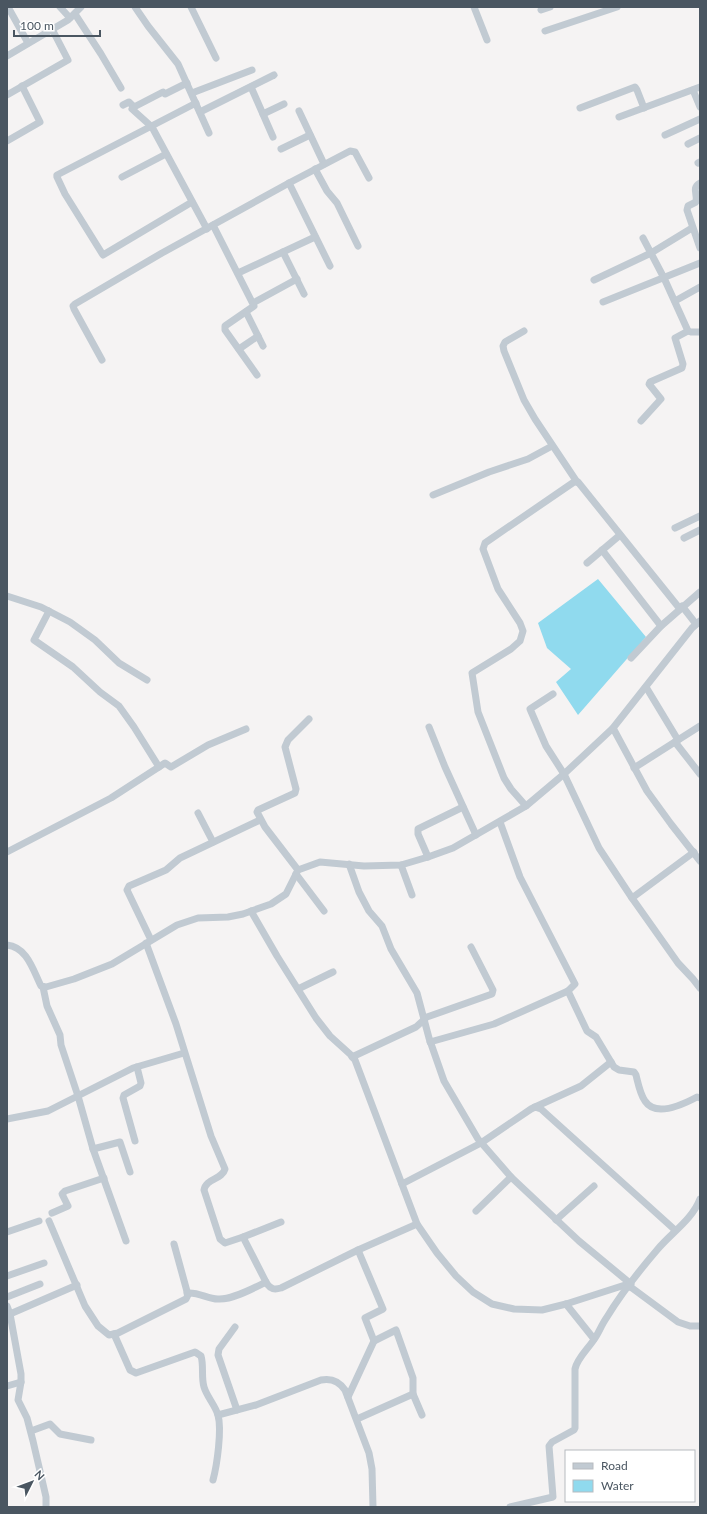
<svg xmlns="http://www.w3.org/2000/svg" width="707" height="1514" font-family="Lato,sans-serif">
<style>
.water{fill:#90daee}
.lines{fill:none;stroke-linecap:round;stroke-linejoin:round}
.street{stroke:#c1cad2;stroke-width:7}
</style>
<rect width="100%" height="100%" fill="#f5f3f3"/>
<polygon class="water" points="598,579 646,637 578,715 556,682 571,669 547,648 538,623"/>
<g class="lines">
<g class="street">
<polyline points="8,7 28,43"/>
<polyline points="60,7 70,18"/>
<polyline points="135,7 148,26 178,64 209,133"/>
<polyline points="191,7 216,58"/>
<polyline points="474,7 487,40"/>
<polyline points="541,10 550,7"/>
<polyline points="75,14 101,54 121,88"/>
<polyline points="545,31 617,7"/>
<polyline points="7,56 68,20 81,7"/>
<polyline points="251,87 273,137"/>
<polyline points="693,90 700,107"/>
<polyline points="192,93 252,70"/>
<polyline points="7,95 68,60 52,29"/>
<polyline points="123,105 129,102 134,107 163,92 165,94 187,83"/>
<polyline points="580,108 635,87 637,90 644,108"/>
<polyline points="132,109 152,127 207,229"/>
<polyline points="299,111 324,164"/>
<polyline points="200,112 274,75"/>
<polyline points="263,114 284,104"/>
<polyline points="619,117 700,87"/>
<polyline points="665,135 700,119"/>
<polyline points="7,141 40,122 22,86"/>
<polyline points="688,144 700,138"/>
<polyline points="281,149 310,135"/>
<polyline points="698,163 700,162"/>
<polyline points="315,169 327,191 337,203 358,246"/>
<polyline points="57,175 196,103"/>
<polyline points="57,177 65,194 103,255 192,202"/>
<polyline points="122,177 166,154"/>
<polyline points="289,183 330,266"/>
<path d="M700 183C691 188 698 194 696 202L688 206 687 210 700 248"/>
<polyline points="213,225 254,306 225,326 225,330 257,375"/>
<polyline points="643,238 664,278 688,331 691,332 700,332"/>
<polyline points="283,252 304,294"/>
<polyline points="238,273 315,237"/>
<polyline points="594,280 651,253 692,228"/>
<polyline points="675,301 700,287"/>
<polyline points="603,302 700,263"/>
<polyline points="253,303 297,279"/>
<polyline points="246,312 263,346"/>
<polyline points="524,331 505,342 503,346 504,351 524,400 535,419 577,482"/>
<polyline points="239,349 258,336"/>
<polyline points="102,360 74,309 73,306 75,304 162,253 289,183 350,151 355,152 369,178"/>
<polyline points="641,421 661,399 649,384 650,382 682,368 683,364 675,338 688,331"/>
<polyline points="433,495 489,472 528,459 552,446"/>
<polyline points="675,528 700,516"/>
<polyline points="684,538 700,530"/>
<polyline points="602,550 661,626"/>
<polyline points="587,563 620,535"/>
<polyline points="7,596 41,607 70,622 95,640 119,663 147,680"/>
<polyline points="682,606 696,624"/>
<polyline points="49,611 34,640 73,667 100,692 119,706 134,727 159,767"/>
<polyline points="631,658 661,626 700,592"/>
<polyline points="646,687 678,740"/>
<polyline points="553,694 530,709 546,746 564,774 599,848 632,898 678,963 693,979 700,988"/>
<polyline points="429,727 445,767 476,835"/>
<polyline points="613,728 647,791 671,824 700,861"/>
<polyline points="675,742 700,774"/>
<polyline points="634,768 700,726"/>
<polyline points="526,806 511,789 504,778 478,712 472,673 511,649 520,641 523,631 520,623 498,589 483,549 485,543 574,482 578,482 680,609"/>
<polyline points="198,813 213,842"/>
<polyline points="7,852 111,798 165,763 171,767 208,745 246,729"/>
<polyline points="428,857 418,834 418,829 463,807"/>
<polyline points="349,864 359,892 369,911 382,926 391,949 417,993 429,1038 444,1081 478,1139 511,1177 579,1241 631,1284"/>
<polyline points="401,865 412,895"/>
<polyline points="298,870 265,827 257,812 258,810 295,793 296,789 285,747 288,740 309,719"/>
<polyline points="296,874 324,911"/>
<polyline points="632,898 694,852"/>
<polyline points="251,911 277,956 316,1018 330,1036 351,1055 355,1060 417,1224"/>
<polyline points="151,940 127,890 129,886 166,870 180,858 260,820"/>
<path d="M146 943 176 1024 211 1136 225 1169C222 1180 206 1178 204 1190L220 1239 225 1243 243 1237 267 1284C271 1289 274 1290 281 1288L358 1250 417 1224 437 1253 456 1276 473 1292 492 1304 514 1309 542 1310 566 1304 625 1285 632 1288 678 1322 690 1326H700"/>
<path d="M7 945C27 947 33 970 41 986L46 987 74 979 112 964 177 925 198 918 228 917 243 914 271 904 286 894 298 870 320 862 364 866 401 865 428 857 453 848 526 806 564 774 613 728 692 628 700 621"/>
<polyline points="43,987 47,1006 60,1035 61,1045 78,1096 93,1149 126,1241"/>
<polyline points="298,989 333,972"/>
<path d="M568 991 587 1031 596 1037 614 1067 619 1070 634 1072 636 1075C638 1083 640 1094 645 1101 656 1118 684 1104 697 1097L700 1098"/>
<polyline points="430,1042 494,1024 568,991 575,984 520,877 500,822"/>
<polyline points="352,1057 416,1027 427,1017 492,994 493,990 471,947"/>
<polyline points="535,1107 581,1086 611,1062"/>
<polyline points="7,1119 48,1111 133,1068 184,1053"/>
<polyline points="135,1141 123,1098 124,1095 140,1086 141,1083 137,1067"/>
<polyline points="93,1149 120,1142 130,1172"/>
<polyline points="402,1184 481,1143 531,1109 535,1107 541,1109 675,1230"/>
<polyline points="476,1211 511,1177"/>
<polyline points="52,1213 68,1206 62,1194 65,1191 104,1178"/>
<polyline points="556,1220 594,1186"/>
<polyline points="49,1221 85,1306 98,1326 109,1335 118,1333 186,1299 188,1295 174,1244"/>
<polyline points="7,1232 39,1221"/>
<polyline points="243,1237 281,1222"/>
<polyline points="7,1276 44,1263"/>
<path d="M187 1293C200 1292 207 1299 218 1299 232 1300 254 1288 266 1282"/>
<polyline points="7,1297 40,1284"/>
<polyline points="566,1304 594,1339"/>
<polyline points="7,1306 10,1314 21,1374 21,1382 18,1400 27,1418 33,1441 46,1497 46,1507"/>
<polyline points="10,1314 77,1285"/>
<polyline points="235,1327 219,1349 218,1355 237,1410"/>
<path d="M114 1334 130 1370 136 1373 195 1352 201 1356C204 1366 201 1377 204 1387 207 1397 215 1405 218 1415 222 1430 217 1465 213 1480"/>
<polyline points="374,1341 396,1330 413,1378 413,1394 422,1415"/>
<polyline points="7,1386 21,1382"/>
<polyline points="348,1397 374,1341 365,1318 383,1309 358,1250"/>
<path d="M218 1415 256 1405 321 1380C331 1378 339 1381 345 1390L369 1453 372 1469 373 1507"/>
<polyline points="357,1419 413,1394"/>
<polyline points="31,1431 50,1424 60,1434 91,1440"/>
<path d="M510 1507 553 1497 549 1446 552 1442 574 1430 575 1428V1369C577 1358 589 1348 595 1338 599 1332 602 1324 607 1317 621 1294 639 1271 657 1250 671 1233 692 1220 700 1199"/>
</g>
</g>
<rect width="707" height="1514" fill="none" stroke="#4a5661" stroke-width="16"/>
<rect x="565" y="1450" width="130" height="52" fill="#ffffff" stroke="#b7bbc0"/>
<rect x="573" y="1463" width="20" height="6" fill="#c1cad2" stroke="#b7bbc0"/>
<text x="601" y="1470" font-size="12" fill="#4a5661">Road</text>
<rect x="573" y="1480" width="20" height="12" fill="#90daee" stroke="#b7bbc0"/>
<text x="601" y="1490" font-size="12" fill="#4a5661">Water</text>
<g transform="translate(32 1482) rotate(48)" stroke="#ffffff" stroke-width="3" paint-order="stroke">
<path d="M0-3L7 15L0 10L-7 15Z" fill="#4a5661"/>
<text y="-6" font-size="11" font-weight="bold" text-anchor="middle" fill="#4a5661">N</text>
</g>
<path d="M14 30v6h86v-6" fill="none" stroke="#4a5661" stroke-width="2"/>
<text x="20" y="30" font-size="12" fill="#4a5661" stroke="#ffffff" stroke-width="3" paint-order="stroke">100 m</text>
</svg>
